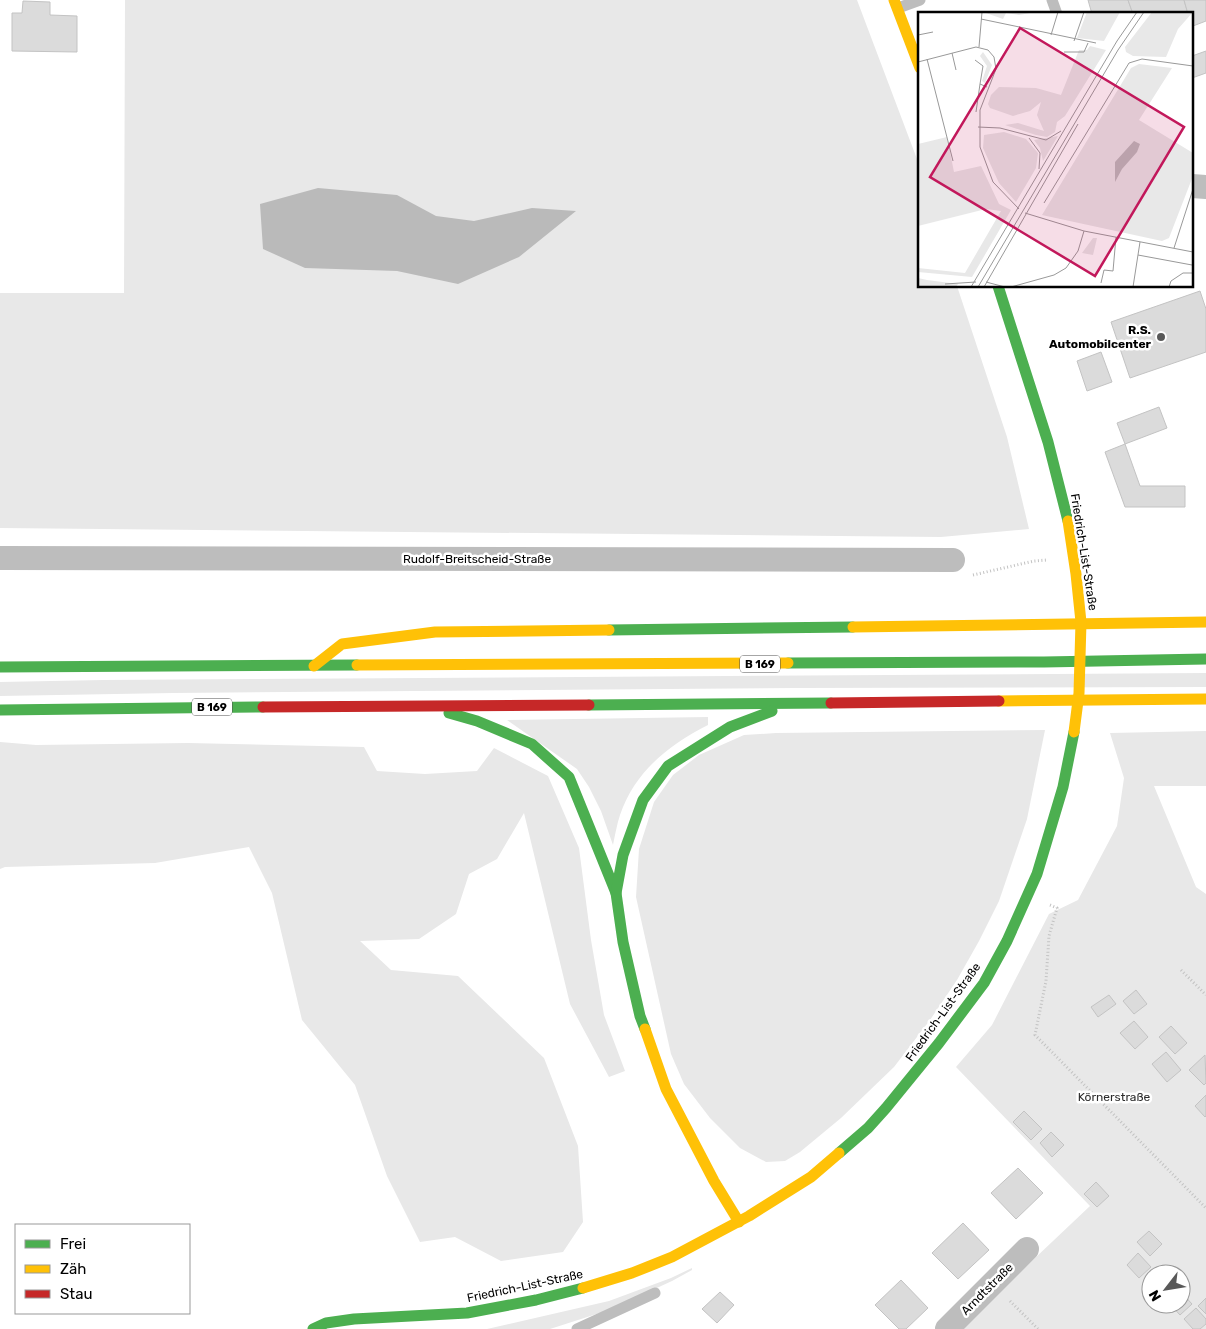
<svg xmlns="http://www.w3.org/2000/svg" width="1206" height="1329" font-family="Rubik,sans-serif">
<style>
.green{fill:#e8e8e8;fill-rule:evenodd}
.water{fill:#bababa}
.building{fill:#dbdbdb;stroke:#c3c3c3}
.lines{fill:none;stroke-linecap:round;stroke-linejoin:round}
.path{stroke:#c2c2c2;stroke-width:3;stroke-dasharray:1 2.5;stroke-linecap:butt}
.lane{stroke:#bdbdbd;stroke-width:11}
.street{stroke:#bdbdbd;stroke-width:24}
.fast{stroke:#4caf50;stroke-width:11}
.slow{stroke:#ffc107;stroke-width:11}
.jam{stroke:#c62828;stroke-width:11}
.slow-bridge{stroke:#ffc107;stroke-width:11}
.poi-dot{fill:#595959;stroke:#fff;stroke-width:2}
.labels{text-anchor:middle;dominant-baseline:central;stroke-width:5;stroke-linejoin:round;paint-order:stroke}
.shield{fill:#fff;stroke:#4c4c4c;stroke-width:1}
.shield-label{font-size:11px;font-weight:bold;fill:#000}
.poi-label{font-size:12px;font-weight:bold;fill:#000;stroke:#fff;text-anchor:end}
.street-label{font-size:12px;fill:#000;stroke:#fff}
.park-label{font-size:12px;fill:#2c2c2c;stroke:#fff}
.inset-road{fill:none;stroke:#999;stroke-width:1}
.view{fill:#c2185b;fill-opacity:0.15;stroke:#c2185b;stroke-width:2.5}
.inset-edge{fill:none;stroke:#000;stroke-width:2.5}
</style>
<rect width="100%" height="100%" fill="#fff"/>
<g class="green">
<polygon points="125,0 857,0 920,167 920,286 957,286 1007,437 1029,529 941,537 0,528 0,293 124,293"/>
<polygon points="1206,673 1206,687 795,688 173,693 0,696 0,682 103,680"/>
<path d="M708 717V725C669 745 635 771 620 815 617 824 615 835 613 845L601 811 589 787 577 769 507 720Z"/>
<polygon points="1045,730 1027,819 999,901 979,941 957,980 930,1020 894,1067 841,1118 800,1152 785,1161 766,1162 740,1148 710,1118 684,1084 671,1054 636,897 639,849 654,802 673,775 699,755 744,735 776,733"/>
<path d="M1206 731V786H1154L1196 887 1206 894V1329H960L1090 1206 956 1067 992 1025 1049 914 1078 900 1117 826 1124 778 1110 733ZM1151 1274H1181V1304H1151Z"/>
<polygon points="0,742 36,745 188,743 364,747 377,771 425,774 477,771 494,748 548,776 579,848 591,940 604,1015 625,1071 609,1077 570,1004 524,813 497,859 469,874 456,914 419,939 360,941 391,970 458,976 544,1058 578,1146 583,1222 563,1252 501,1261 455,1237 420,1242 387,1176 355,1085 302,1020 272,893 249,847 155,863 5,867 0,869"/>
<polygon points="692,1268 692,1270 672,1281 609,1310 550,1329 487,1329 609,1301 671,1278"/>
</g>
<polygon class="water" points="318,188 397,195 436,216 474,221 532,208 576,211 519,257 458,284 397,271 305,268 263,249 260,204"/>
<g class="building">
<polygon points="1088,0 1128,0 1133,14 1092,14"/>
<polygon points="1128,0 1184,0 1188,14 1133,14"/>
<polygon points="1184,0 1206,0 1206,21 1193,26 1192,14 1188,14"/>
<polygon points="23,1 50,2 50,15 77,16 77,52 12,51 12,13 22,13"/>
<polygon points="1206,51 1206,73 1192,78 1192,56"/>
<polygon points="1200,291 1206,309 1206,352 1130,378 1111,322"/>
<polygon points="1101,352 1112,382 1087,391 1077,361"/>
<polygon points="1159,407 1167,428 1125,444 1117,423"/>
<polygon points="1125,444 1140,486 1185,486 1185,507 1125,507 1105,452"/>
<polygon points="1136,990 1147,1004 1134,1014 1123,1001"/>
<polygon points="1109,995 1116,1004 1098,1017 1091,1007"/>
<polygon points="1134,1021 1148,1037 1135,1049 1120,1033"/>
<polygon points="1171,1026 1187,1043 1175,1054 1159,1037"/>
<polygon points="1166,1052 1181,1070 1167,1082 1152,1064"/>
<polygon points="1205,1055 1206,1083 1204,1085 1189,1070"/>
<polygon points="1206,1095 1206,1116 1205,1117 1195,1106"/>
<polygon points="1024,1111 1042,1129 1031,1140 1013,1122"/>
<polygon points="1051,1132 1064,1145 1052,1157 1040,1143"/>
<polygon points="1018,1168 1043,1193 1016,1219 991,1193"/>
<polygon points="1096,1182 1109,1196 1097,1207 1084,1194"/>
<polygon points="963,1223 989,1250 958,1279 932,1253"/>
<polygon points="1149,1231 1162,1244 1150,1256 1137,1242"/>
<polygon points="1138,1253 1151,1267 1139,1278 1127,1265"/>
<polygon points="1151,1276 1151,1293 1143,1284"/>
<polygon points="901,1280 928,1308 906,1329 899,1329 875,1305"/>
<polygon points="720,1292 734,1305 717,1323 702,1309"/>
<polygon points="1181,1292 1192,1304 1180,1315 1170,1304 1181,1304"/>
<polygon points="1206,1298 1206,1314 1198,1306"/>
<polygon points="1196,1308 1206,1319 1206,1324 1200,1329 1193,1329 1184,1319"/>
</g>
<g class="lines">
<g class="path">
<polyline points="973,575 1034,561 1047,560"/>
<polyline points="1050,905 1057,908 1049,936 1046,981 1035,1035 1206,1208"/>
<polyline points="1181,970 1206,995"/>
<polyline points="1010,1301 1038,1329"/>
</g>
<g class="lane">
<polyline points="1052,0 1057,14"/>
<polyline points="898,8 920,0"/>
<polyline points="577,1329 655,1293"/>
</g>
<g class="street">
<polyline points="1192,186 1206,187"/>
<polyline points="0,558 953,560"/>
<polyline points="947,1329 1027,1249"/>
</g>
<g class="fast">
<polyline points="998,286 1048,442 1068,521"/>
<polyline points="609,630 853,627"/>
<polyline points="788,663 1044,662 1206,659"/>
<polyline points="0,667 357,665"/>
<polyline points="589,705 831,703"/>
<polyline points="0,710 263,707"/>
<polyline points="449,713 477,721 532,744 569,777 616,893"/>
<polyline points="645,1029 640,1016 623,942 616,893 623,855 643,800 668,766 730,727 772,711"/>
<polyline points="839,1153 868,1128 886,1108 939,1043 984,983 1007,941 1037,874 1063,787 1074,732"/>
<polyline points="313,1329 326,1323 354,1319 467,1313 536,1300 583,1288"/>
</g>
<g class="slow">
<polyline points="894,0 920,68"/>
<polyline points="1068,521 1076,574 1081,622"/>
<polyline points="853,627 1206,622"/>
<polyline points="357,665 788,663"/>
<polyline points="314,666 342,644 435,632 609,630"/>
<polyline points="999,701 1206,699"/>
<polyline points="645,1029 666,1089 714,1181 739,1222"/>
<polyline points="583,1288 632,1273 672,1257 749,1216 811,1177 839,1153"/>
</g>
<g class="jam">
<polyline points="831,703 999,701"/>
<polyline points="263,707 589,705"/>
</g>
<polyline class="slow-bridge" points="1074,732 1079,693 1081,622"/>
</g>
<circle class="poi-dot" cx="1161" cy="337" r="5"/>
<g class="labels">
<g class="shield">
<rect x="740" y="655.5" width="40" height="17" rx="4"/>
<rect x="192" y="698.5" width="40" height="17" rx="4"/>
</g>
<g class="shield-label">
<text x="760" y="664">B 169</text>
<text x="212" y="707">B 169</text>
</g>
<g class="poi-label">
<text x="1151" y="330">R.S.<tspan x="1151" dy="14">Automobilcenter</tspan></text>
</g>
<g class="street-label">
<text transform="translate(1084 552) rotate(81)">Friedrich-List-Straße</text>
<text x="477" y="559">Rudolf-Breitscheid-Straße</text>
<text transform="translate(943 1012) rotate(-54)">Friedrich-List-Straße</text>
<text transform="translate(525 1286) rotate(-12)">Friedrich-List-Straße</text>
<text transform="translate(987 1289) rotate(-45)">Arndtstraße</text>
</g>
<g class="park-label">
<text x="1114" y="1097">Körnerstraße</text>
</g>
</g>
<g transform="translate(918 12)">
<rect width="275" height="275" fill="#fff"/>
<path d="M118 0 101 3 88 1 85 7 68 1ZM169 0H202L186 29 159 26ZM234 0H275L260 17 248 45 215 44 208 40 207 35ZM172 34 188 38 147 104 139 110 137 120 129 125 118 123 87 113 100 111 126 119 119 103 123 90 112 99 95 104 72 96 70 92 73 83 81 75 118 76 143 83 161 38H169ZM65 40 74 53 67 71 64 69 69 54 62 44ZM221 52 254 56 221 108 275 141V164L251 226 244 229 124 203 213 56ZM86 120 108 127 120 141 118 156 98 190 81 171 65 136 66 123ZM140 124 125 149 122 136 116 128ZM29 125 36 160 63 154 81 192 93 198 54 265 0 260V256L47 261 83 199 68 197 0 214V132ZM175 226H179L175 243 164 241ZM0 266 9 268 40 272 38 275H0Z" fill="#e8e8e8"/>
<path d="M216 129 222 132 219 140 204 157 197 170V150Z" fill="#bababa"/>
<path class="inset-road" d="M63 7 178 31M0 23 15 20M133 23 140 0M156 29 166 0M61 35 64 0M146 40H166L170 31M34 41 38 58M9 47 35 149M57 48 65 54 62 72 69 75M0 50 58 35 70 38 76 45 78 57 62 98V135L75 170 101 197M58 100 62 72M60 115 82 116 128 128 143 119M111 126 122 141 121 157M126 191 211 51 224 47 275 54M107 201 166 219 275 240M256 236 275 177M220 243 274 253M68 270 87 275M183 271 186 258 195 259 198 225M27 272 58 270M53 275 199 29 219 0M60 275 200 38 226 0M66 275 160 112M93 275 136 263 148 256 160 239 166 219M215 275 222 230M251 275 253 269 265 261H275"/>
<path class="view" d="M102 16 266 115 177 264 12 165Z"/>
<rect width="275" height="275" class="inset-edge"/>
</g>
<rect x="15" y="1224" width="175" height="90" fill="#ffffff" stroke="#999999"/>
<rect x="25" y="1240" width="25" height="8" fill="#4caf50" stroke="#999999"/>
<text x="60" y="1249" font-size="15" fill="#000000">Frei</text>
<rect x="25" y="1265" width="25" height="8" fill="#ffc107" stroke="#999999"/>
<text x="60" y="1274" font-size="15" fill="#000000">Zäh</text>
<rect x="25" y="1290" width="25" height="8" fill="#c62828" stroke="#999999"/>
<text x="60" y="1299" font-size="15" fill="#000000">Stau</text>
<g transform="translate(1166 1289) rotate(239)"><circle r="24" fill="#ffffff" stroke="#999999"/>
<path d="M0-4L9 19L0 12L-9 19Z" fill="#595959"/>
<text y="-8" font-size="14" font-weight="bold" text-anchor="middle" fill="#000000">N</text>
</g>
</svg>
